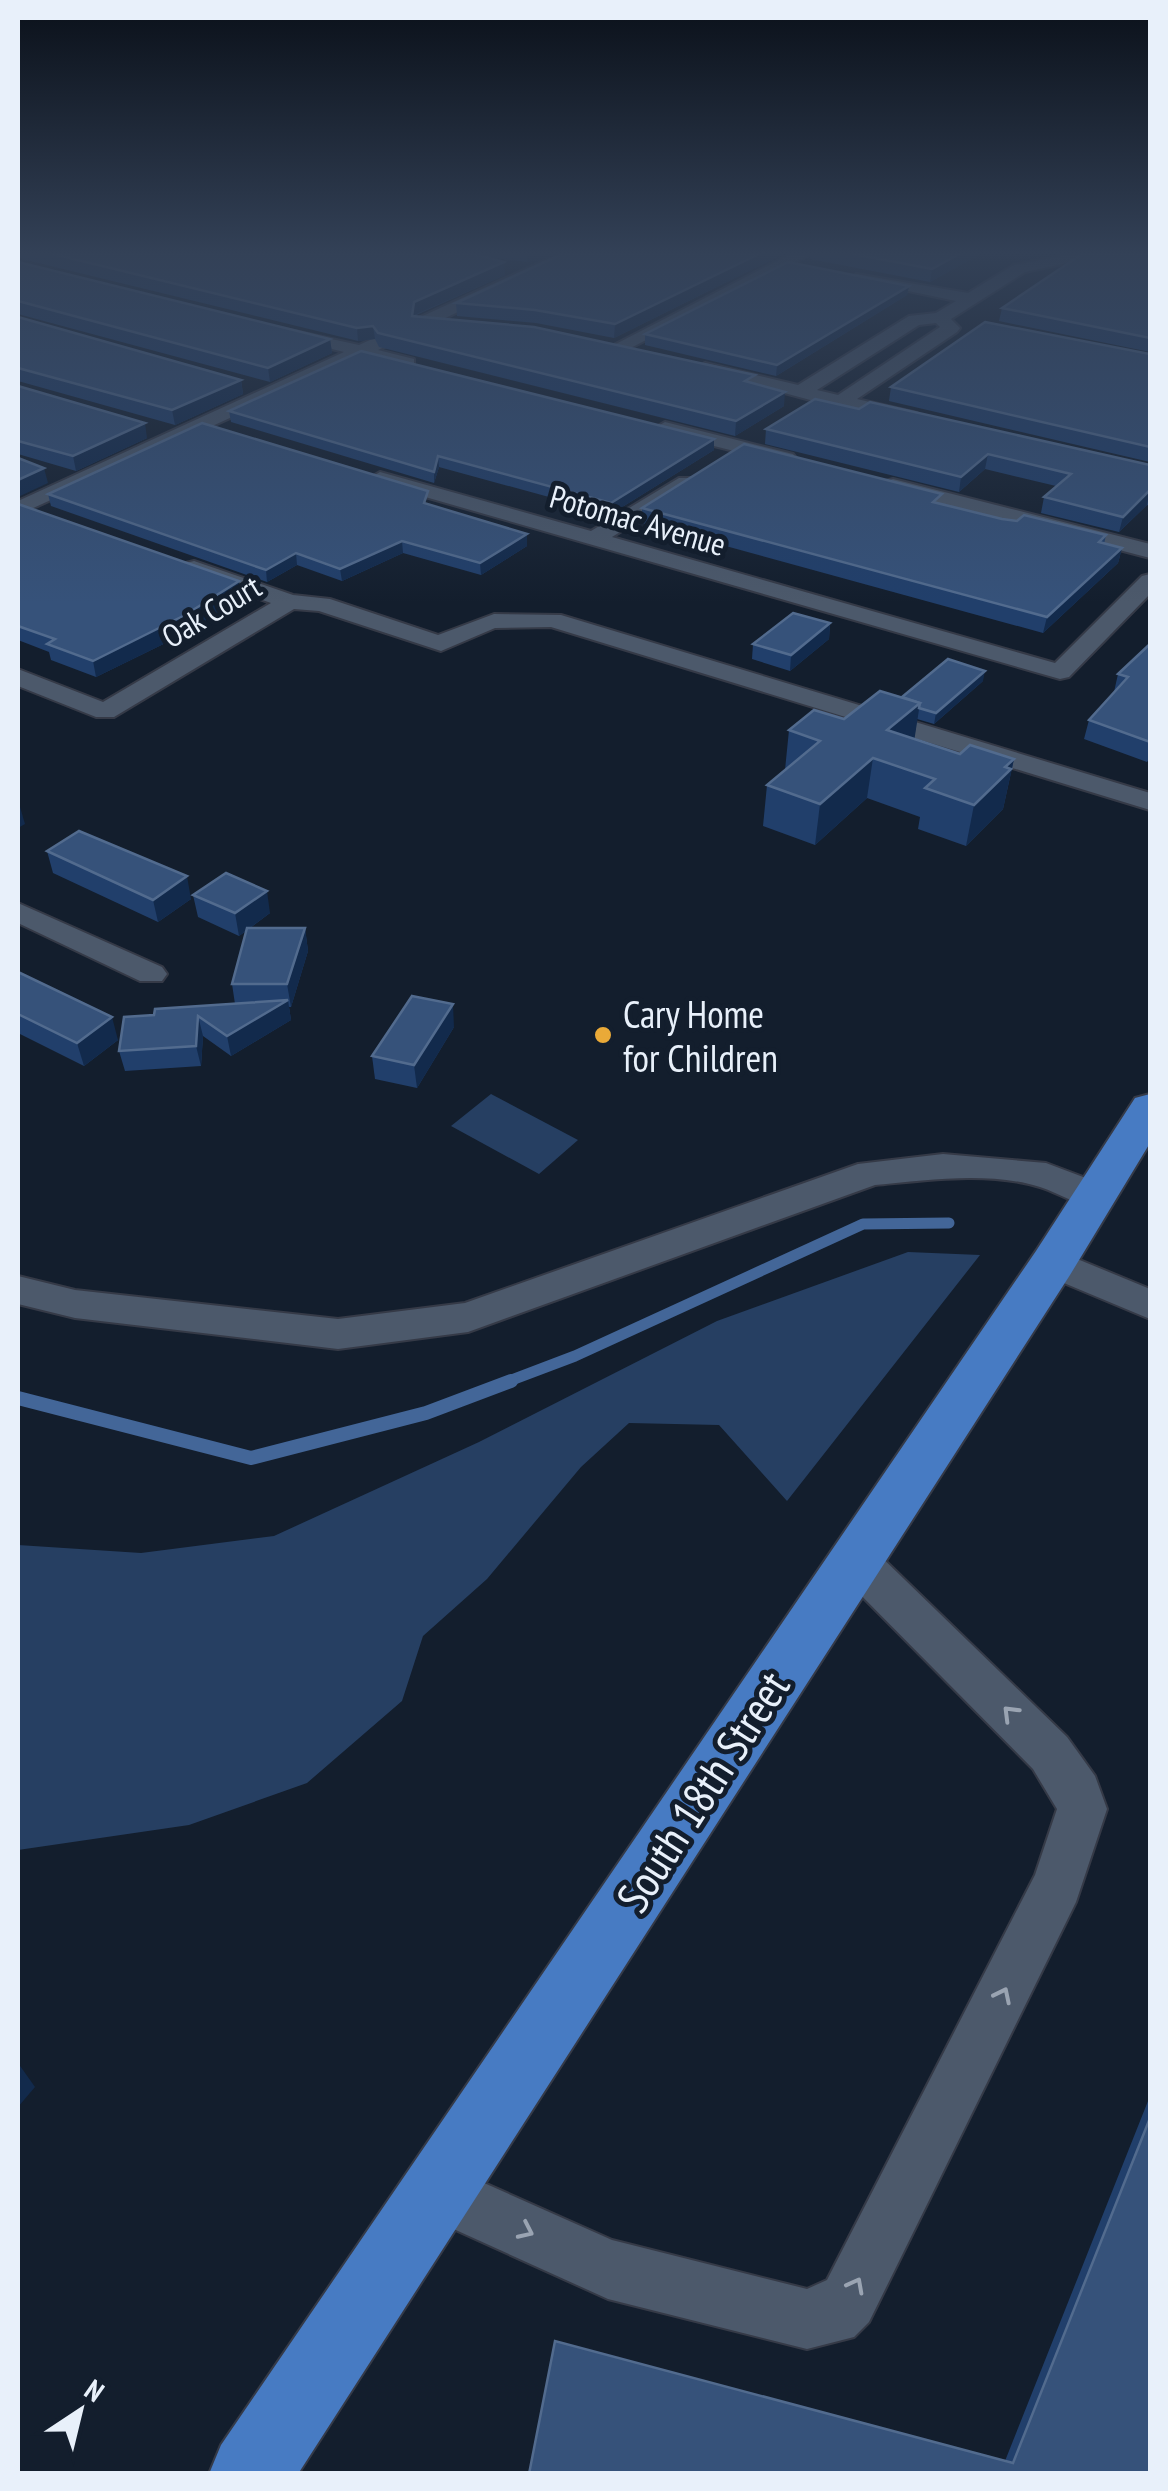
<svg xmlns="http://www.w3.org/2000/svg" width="1168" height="2491" font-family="'PT Sans Narrow',sans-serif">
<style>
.green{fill:#263f62}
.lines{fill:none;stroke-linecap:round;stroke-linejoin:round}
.stream-far1{stroke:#436698;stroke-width:11}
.stream{stroke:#436698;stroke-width:14}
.minor-casing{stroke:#353a47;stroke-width:4}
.major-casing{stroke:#353a47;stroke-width:4}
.minor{fill:#4c596b;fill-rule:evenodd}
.major{fill:#477bc3;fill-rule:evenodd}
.wall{fill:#213f6b}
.shaded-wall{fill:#122a4c}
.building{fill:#36527a;stroke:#526b8e;stroke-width:2.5}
.oneway{stroke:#9aa4b2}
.poi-dot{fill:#eaaa38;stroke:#131e2d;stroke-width:4}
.labels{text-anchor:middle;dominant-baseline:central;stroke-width:10;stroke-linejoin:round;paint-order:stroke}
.far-street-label{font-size:32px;fill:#e8f0fa;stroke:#131e2d}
.poi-label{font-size:38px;fill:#e8f0fa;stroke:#131e2d;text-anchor:start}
.near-street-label{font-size:45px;fill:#e8f0fa;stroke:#131e2d}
</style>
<rect width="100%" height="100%" fill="#131e2d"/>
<g class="green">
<polygon points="491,1094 578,1140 539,1174 451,1126"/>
<polygon points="908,1252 980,1255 787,1501 719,1425 629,1423 581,1467 487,1579 423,1636 402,1701 307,1783 189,1825 18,1850 18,1545 141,1553 274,1536 479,1442 717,1321"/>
</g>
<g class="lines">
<polyline class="stream-far1" points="504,1383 575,1356 863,1224 949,1223"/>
<polyline class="stream" points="18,1398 251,1458 426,1413 511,1381"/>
<g class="minor-casing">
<g id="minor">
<polygon points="559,254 580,254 378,350 414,359 414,367 363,357 18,515 18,501 344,352 276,335 276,327 359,345"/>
<polygon points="791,254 811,254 623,352 608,348"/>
<path d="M1073 254H1109L1025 272 951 319 960 328 957 332 857 399 917 413V421L840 408 696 369 705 363 798 385 909 316 936 313 956 301 856 280V274L968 293 1014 265ZM936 323 940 327 838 395 817 390 919 325Z"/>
<polygon points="665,422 793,454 796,458 786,464 658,432 655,428"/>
<polygon points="380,472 591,531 679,478 693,478 693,486 612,537 1055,663 1142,576 1150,574 1150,594 1069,677 1060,679 373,482 370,478"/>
<polygon points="893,479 1150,544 1150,558 886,489 886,481"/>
<polygon points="194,561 293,595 330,599 438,635 494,614 561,615 1150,793 1150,810 551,627 495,628 441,651 319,611 294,609 114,717 96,717 18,686 18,669 103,702 271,603 186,573 186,563"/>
<polygon points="18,903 162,967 167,974 162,981 140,981 18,923"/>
<path d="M943 1154 1046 1163 1107 1186 1112 1195 1107 1204C1082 1211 1063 1194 1040 1187 988 1171 928 1180 875 1185L468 1332 338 1349 75 1318 18 1304V1276L75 1290 338 1319 465 1303 858 1164Z"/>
<polygon points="1053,1249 1150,1289 1150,1319 1040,1273 1034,1263 1040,1253"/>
<polygon points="855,1541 871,1547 1067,1737 1095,1776 1107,1809 1076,1902 869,2322 854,2337 807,2349 608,2299 416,2212 408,2191 416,2170 437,2162 612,2240 807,2289 827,2280 1035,1875 1057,1809 1033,1769 839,1573 833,1560 839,1547"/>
</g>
</g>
<g class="major-casing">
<polygon id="major" points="1150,1094 1150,1143 1070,1275 298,2474 209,2474 221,2445 1036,1251 1135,1098"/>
</g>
<use href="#minor" class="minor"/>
<use href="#major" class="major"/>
</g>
<g class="wall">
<polygon points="18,254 783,254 614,338 536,323 457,316 456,303 557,256 527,262 485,257 505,275 414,316 754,384 784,406 735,436 379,347 375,339 358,341 18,258"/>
<polygon points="811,254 980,254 930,282 810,259"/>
<polygon points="1150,254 1150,352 999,321 1002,308"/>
<polygon points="18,262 330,339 332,353 270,382 18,314"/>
<polygon points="909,286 907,295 776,376 645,345 645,334"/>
<polygon points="18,317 241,380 243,394 175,425 18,381"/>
<polygon points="1150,354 1150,462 889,401 891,387"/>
<polygon points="18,386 147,438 76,471 18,454"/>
<polygon points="859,409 1150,465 1150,506 1147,505 1119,532 1041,513 1044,497 1056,486 985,469 959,492 765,444 766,429"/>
<polygon points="229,411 714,439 714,450 611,514 439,467 434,483 231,422"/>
<polygon points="48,494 428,504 527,534 527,546 481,575 403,553 342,581 297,565 267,582 51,506"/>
<polygon points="18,504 241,597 188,632 96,677 51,660 49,652 18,640"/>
<polygon points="941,504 1002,519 1106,535 1104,544 1122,548 1118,563 1043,633 642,523 642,508"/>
<polygon points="830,623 829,639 790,671 752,659 753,644"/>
<polygon points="1150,644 1150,758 1147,762 1084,739 1089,720 1114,692 1118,674"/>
<polygon points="983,681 934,724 917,719 914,739 960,754 1014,759 1003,809 966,846 918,829 920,817 867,798 815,845 763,826 767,785 785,770 789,730 844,719 902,697"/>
<polygon points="47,851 191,899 158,922 53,873"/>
<polygon points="193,895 270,913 250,928 305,928 308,951 291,1007 289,1007 291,1020 231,1056 203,1036 201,1066 125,1071 119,1051 154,1015 235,1004 232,984 246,931 239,936 198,917"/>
<polygon points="18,972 118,1040 84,1066 18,1033"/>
<polygon points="454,1027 417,1088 375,1079 372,1056"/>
<polygon points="1150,2096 1150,2474 529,2474 1005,2461"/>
</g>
<g class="shaded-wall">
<polygon points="527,254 567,254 527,262"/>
<polygon points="759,254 783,254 614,338 615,324"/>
<polygon points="959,254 980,254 930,282 932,269"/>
<polygon points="504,262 505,275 412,316 414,302"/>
<polygon points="909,286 907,295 776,376 777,365"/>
<polygon points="373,326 375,339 358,341 357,328"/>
<polygon points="330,339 332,353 270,382 268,368"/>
<polygon points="241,380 243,394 175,425 172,410"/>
<polygon points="785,392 784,406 735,436 736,421"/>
<polygon points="145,423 147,438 76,471 73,456"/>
<polygon points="714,439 714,450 611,514 611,503"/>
<polygon points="988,454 985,469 959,492 961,477"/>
<polygon points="438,456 439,467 434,483 434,472"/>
<polygon points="44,468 48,483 18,497 18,480"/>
<polygon points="1150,490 1147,505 1119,532 1123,517"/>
<polygon points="527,534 527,546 481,575 480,563"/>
<polygon points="402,541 403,553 342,581 340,569"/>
<polygon points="1122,548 1118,563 1043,633 1047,617"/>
<polygon points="296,553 297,565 267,582 266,570"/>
<polygon points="239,581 241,597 188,632 96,677 93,661"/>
<polygon points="830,623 829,639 790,671 791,655"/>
<polygon points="985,671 983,681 934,724 936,713"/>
<polygon points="920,703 914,742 887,730"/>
<polygon points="873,758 867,798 815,845 820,804"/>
<polygon points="1014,759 1003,809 966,846 974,805"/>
<polygon points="20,807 25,824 18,828 18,808"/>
<polygon points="187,876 191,899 158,922 153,900"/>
<polygon points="267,891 270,913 239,936 235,913"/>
<polygon points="305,928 308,951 291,1007 287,984"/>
<polygon points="288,1000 291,1020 231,1056 227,1036"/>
<polygon points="453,1004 454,1027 417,1088 414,1065"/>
<polygon points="198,1016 203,1036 201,1066 196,1046"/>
<polygon points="112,1017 118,1040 84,1066 77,1043"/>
<polygon points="18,2063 35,2087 18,2107"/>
</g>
<g class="building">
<polygon points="53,254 474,254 504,262 414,302 412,316 534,327 755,375 745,381 785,392 736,421 378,333 373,326 357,328"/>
<polygon points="562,254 759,254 615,324 535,310 456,303"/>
<polygon points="853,254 959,254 932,269"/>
<polygon points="1082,254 1150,254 1150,338 1002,308"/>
<polygon points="18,262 330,339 268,368 18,301"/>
<polygon points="788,262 909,286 777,365 645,334"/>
<polygon points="18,317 241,380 172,410 18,368"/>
<polygon points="985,322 1150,354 1150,447 891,387"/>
<polygon points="361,351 714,439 611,503 438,456 434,472 229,411"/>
<polygon points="18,386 145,423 73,456 18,441"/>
<polygon points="815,399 859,409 870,402 1150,465 1150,490 1123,517 1044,497 1071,474 988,454 961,477 766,429"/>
<polygon points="202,423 428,491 424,503 527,534 480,563 402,541 340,569 296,553 266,570 48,494"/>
<polygon points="744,444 942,494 933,502 1002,519 1017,521 1024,515 1106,535 1099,542 1122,548 1047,617 642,508"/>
<polygon points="18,458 44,468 18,480"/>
<polygon points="18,504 239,581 185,615 93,661 47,644 55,639 18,626"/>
<polygon points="793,613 830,623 791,655 753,644"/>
<polygon points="1150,644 1150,742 1089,720 1128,677 1118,674"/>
<polygon points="948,659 985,671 936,713 919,708 920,703 902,697"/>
<polygon points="880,691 920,703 887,730 960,754 970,745 1014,759 1005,767 1011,769 974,805 925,788 935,779 873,758 820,804 767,785 820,741 789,730 814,710 844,719"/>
<polygon points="79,831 187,876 153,900 47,851"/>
<polygon points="226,873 267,891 235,913 193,895"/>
<polygon points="247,928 305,928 287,984 232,984"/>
<polygon points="18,972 112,1017 77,1043 18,1014"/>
<polygon points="412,996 453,1004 414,1065 372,1056"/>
<polygon points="288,1000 227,1036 198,1016 196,1046 119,1051 124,1017 154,1015 155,1009"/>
<polygon points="1150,2118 1150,2474 529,2474 555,2341 1013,2463"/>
</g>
<defs><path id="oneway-chevron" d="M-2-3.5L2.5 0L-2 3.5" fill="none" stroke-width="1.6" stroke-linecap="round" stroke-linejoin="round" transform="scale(2.5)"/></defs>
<g class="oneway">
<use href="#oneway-chevron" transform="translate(1010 1713) rotate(-135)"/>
<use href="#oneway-chevron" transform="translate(1003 1995) rotate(-64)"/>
<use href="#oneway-chevron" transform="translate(526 2231) rotate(25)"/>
<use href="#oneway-chevron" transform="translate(856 2285) rotate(-62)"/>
</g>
<linearGradient id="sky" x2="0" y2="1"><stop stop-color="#0a1019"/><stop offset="0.42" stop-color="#334157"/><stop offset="1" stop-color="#334157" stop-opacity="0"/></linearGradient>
<rect width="1168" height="603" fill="url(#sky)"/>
<circle class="poi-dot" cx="603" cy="1035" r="10"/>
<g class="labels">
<g class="far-street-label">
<text transform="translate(638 520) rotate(16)">Potomac Avenue</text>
<text transform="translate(211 611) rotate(-31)">Oak Court</text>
</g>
<g class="poi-label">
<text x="623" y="1013">Cary Home<tspan x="623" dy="44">for Children</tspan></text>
</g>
<g class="near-street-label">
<text transform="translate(702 1791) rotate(-57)">South 18th Street</text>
</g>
</g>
<rect width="1168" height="2491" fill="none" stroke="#e8f0fa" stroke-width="40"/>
<g transform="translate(80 2411) rotate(35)" stroke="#131e2d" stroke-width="8" paint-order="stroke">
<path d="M0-8L18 38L0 25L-18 38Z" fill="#e8f0fa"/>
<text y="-15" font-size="28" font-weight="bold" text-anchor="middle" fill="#e8f0fa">N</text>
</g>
</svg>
